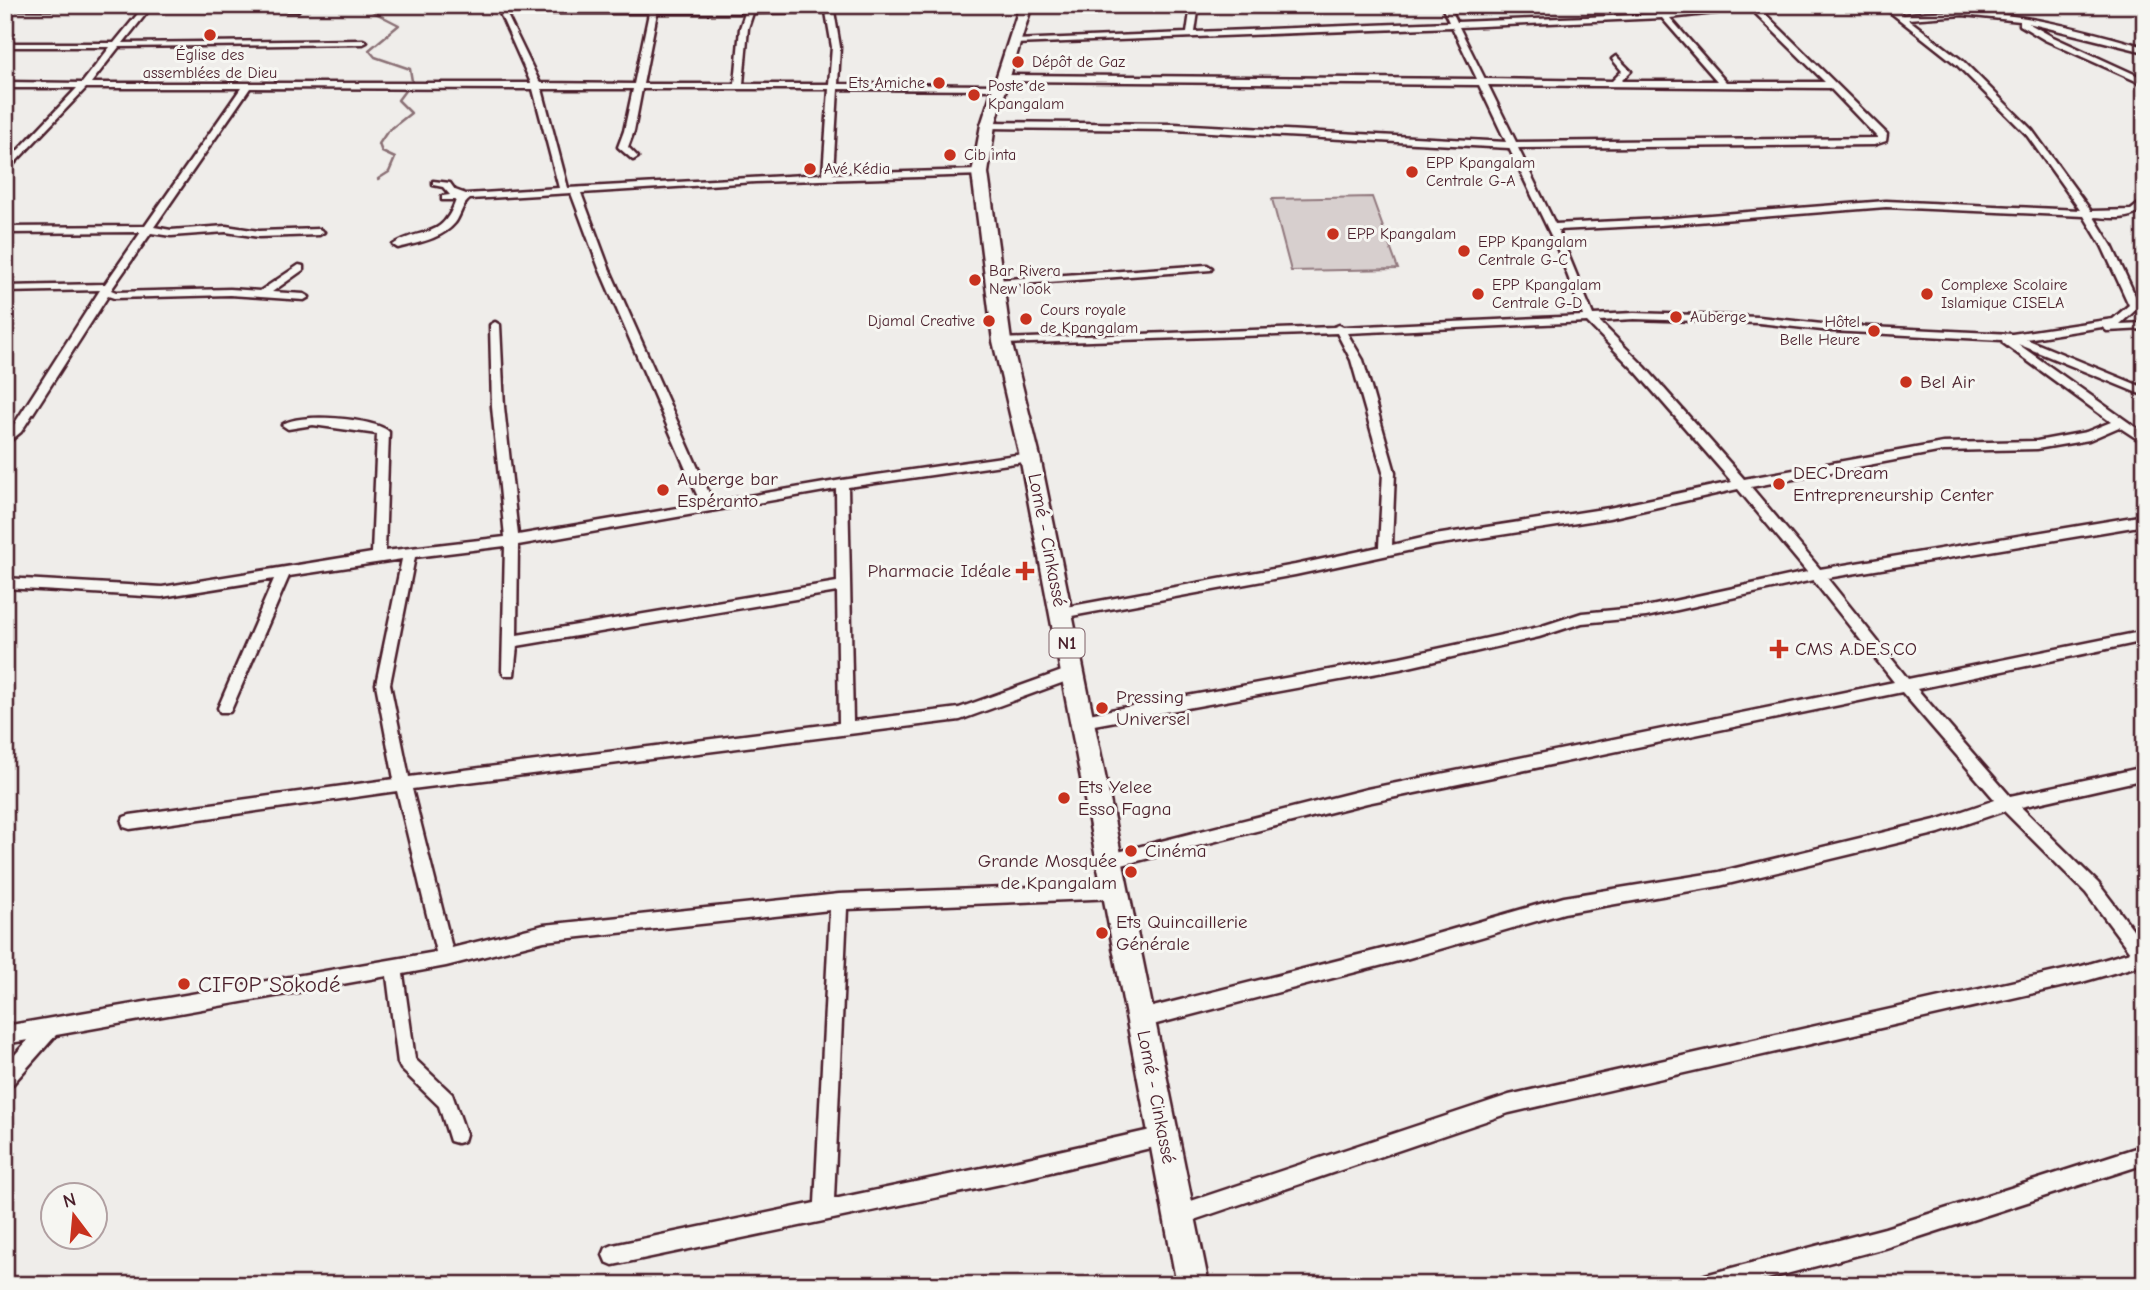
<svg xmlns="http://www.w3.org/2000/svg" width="2150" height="1290" font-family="'Comic Neue',sans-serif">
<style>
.green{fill:#d7cfce;stroke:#90777c;stroke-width:2}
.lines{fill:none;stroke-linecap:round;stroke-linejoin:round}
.stream{stroke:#8a6f74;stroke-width:2.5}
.minor-casing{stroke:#4a1f2b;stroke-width:5}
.trunk-casing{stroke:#4a1f2b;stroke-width:5}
.minor{fill:#f6f6f2;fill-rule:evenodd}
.trunk{fill:#f6f6f2;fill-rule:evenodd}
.poi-dot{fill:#c8321e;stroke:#f6f6f2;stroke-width:2.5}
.labels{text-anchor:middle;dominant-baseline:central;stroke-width:6;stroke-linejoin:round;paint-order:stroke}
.far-poi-label{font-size:16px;fill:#4a1f2b;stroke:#f6f6f2;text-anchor:start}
.shield{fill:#f6f6f2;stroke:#7e6067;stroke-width:2}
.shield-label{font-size:18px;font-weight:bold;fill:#4a1f2b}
.poi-label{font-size:19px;fill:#4a1f2b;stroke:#f6f6f2;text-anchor:start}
.street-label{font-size:19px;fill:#4a1f2b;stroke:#f6f6f2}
.near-poi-label{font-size:23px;fill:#4a1f2b;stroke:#f6f6f2;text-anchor:start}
</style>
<rect width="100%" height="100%" fill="#efedea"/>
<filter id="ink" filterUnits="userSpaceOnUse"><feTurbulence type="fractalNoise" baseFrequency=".0143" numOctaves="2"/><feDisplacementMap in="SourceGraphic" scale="14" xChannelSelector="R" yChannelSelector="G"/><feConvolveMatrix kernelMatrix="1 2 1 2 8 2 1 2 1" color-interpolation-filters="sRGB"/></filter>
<g filter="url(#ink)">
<polygon class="green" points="1372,197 1398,269 1291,271 1272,199"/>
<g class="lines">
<g class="stream">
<polyline points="360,5 399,25 369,50 375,57 410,69 412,81"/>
<polyline points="378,179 389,172 395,158 382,152 379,144 387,132 411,113 398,100 407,88"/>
</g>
<g class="minor-casing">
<g id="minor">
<path d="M5 5 295 7 299 9 298 11 149 10 123 43 363 40 367 42 363 44 119 47 91 83H531L498 9 650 8 651 5H659L658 8H746L747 5H755L754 8H825V5H833L840 47 838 84 1002 85 1003 87 999 90 838 89 833 174 980 170 985 173 983 175 755 182 581 193 609 268 713 502 842 480 1030 453 1036 457 1030 461 848 487 853 721 959 708 1073 667 1078 669 1080 673 1078 677 960 720 412 789 452 948 544 925 839 894 1116 884 1122 886 1124 891 1122 896 1116 898 847 909 834 1199 1001 1164 1164 1127 1171 1129 1173 1136 1171 1143 1001 1184 613 1265 606 1262 603 1255 606 1248 613 1245 815 1203 830 910 544 941 446 966 403 974 415 1059 452 1094 466 1134 464 1141 457 1143 450 1141 439 1106 401 1069 398 1063 387 976 56 1035 11 1086 5 1089V1066L28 1040 5 1044V1026L436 952 397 791 130 829 124 827 122 822 124 817 130 815 394 779 376 684 402 559 289 576 232 708 230 712H220L218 708 274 579 162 597 5 588V578L162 587 372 553 377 434 313 425 288 429 282 425C297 412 376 418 389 432L385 551 505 537 492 407 490 325 495 322 500 325 504 407 518 535 701 504 599 268 571 193 470 199C462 204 461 215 455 223 442 239 417 243 398 248L393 245C421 226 441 242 456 200H442V196L450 195 443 187 433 185V181L450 183 455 190 466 194 559 188 533 89 250 88 154 227 171 230 226 226 259 231 319 229 324 232 319 235 259 237 226 232 171 236 151 233 111 290 116 292 230 289 260 291 299 265 303 266V270L272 292 304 294 309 297 304 300 230 295 114 298 108 296 21 432 5 445V434L13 426 100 290 5 292V286L105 284 141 232 5 233V227L145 226 241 88H86L5 173V164L77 88H5V82L82 83 110 47H5V43H114L141 10 8 9H5ZM826 12 832 47 829 84H743L748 28 753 13ZM506 13H649L634 84 540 83ZM657 13H745L740 28 735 84H643ZM542 89H633L624 131 618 147 633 160 638 157 628 147 634 131 642 89H829L823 174 568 188ZM836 489 837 582 517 635 518 545ZM505 546 502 671 504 675H514L517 646 837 592 839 723 409 777 390 684 415 557Z"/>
<polygon points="1024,5 1083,5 1079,7 1026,9 1022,7"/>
<path d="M1191 5H1199L1195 32 1449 22 1441 5H1449L1457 22 1664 14 1741 5H1769L1759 8 1887 134 1886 141 1874 145 1518 148 1555 224 1660 219 1886 201 2080 210 2026 134 1957 65 1881 5H1890L1903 15C1986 3 2065 24 2145 47V52L2028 23 2051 36 2145 79V85L2045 40 2020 25V21L1963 15 1908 19 1963 61 2032 130 2091 211 2131 210 2145 199V208C2131 221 2112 218 2094 217L2112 246 2140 306 2120 324 2145 323V329L2107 331 2102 327 2026 339 2145 388V396L2018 344 2145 434V444L2119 427 2089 440 2037 449 1943 451 1751 487 1820 569 2145 515V525L1827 578 1908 679 2145 631V641L1917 689 2010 796 2145 767V779L2021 807 2098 883 2145 945V967L2141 965 2082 982 1509 1113 1179 1225 1172 1222 1169 1215 1172 1208 1179 1205 1509 1095 2082 966 2130 952 2086 893 2004 811 1939 833 1719 886 1564 913 1402 960 1141 1028 1135 1025 1132 1019 1135 1013 1141 1010 1402 944 1564 897 1719 872 1939 819 1995 800 1902 692 1367 803 1110 868 1104 866 1102 861 1104 856 1110 854 1367 789 1894 682 1813 580 1646 617 1582 623 1539 637 1400 669 1083 727 1078 725 1076 721 1078 717 1083 715 1400 657 1539 627 1582 613 1646 607 1807 572 1738 489 1609 518 1435 545 1295 575 1061 618 1056 617 1054 613 1061 608 1295 565 1379 547 1383 472 1351 360 1337 333 1002 344 998 343V339L1334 327 1339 325 1343 327 1583 316 1558 250 1509 148 1174 130 988 128 983 125 988 122 1174 124 1506 142 1479 85 1001 81 997 78 1001 75 1477 79 1452 27 1014 44 1010 42 1014 40 1187 33ZM1751 9 1825 82H1726L1670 18ZM1662 18 1717 81H1621L1631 71 1616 56 1612 59 1622 71 1612 81 1485 79 1459 27ZM1488 85 1830 88 1878 138 1516 142ZM1886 207 2084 216 2102 246 2129 305 2113 319 2012 334 1831 325 1759 317 1634 313 1593 315 1558 230 1660 225ZM1634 319 1759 323 1831 331 2002 340 2003 343 2111 422 2086 432 2037 441 1943 443 1744 479 1645 367 1599 321ZM1587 322 1637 373 1732 482 1609 508 1435 535 1392 545 1395 472 1363 360 1347 333Z"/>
<polygon points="1207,265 1212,268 1211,270 995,286 990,283 995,280"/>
<polygon points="2145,1145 2145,1164 1885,1248 1744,1285 1695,1285 1698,1278 1705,1275 1885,1228"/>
</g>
</g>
<g class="trunk-casing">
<polygon id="trunk" points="1020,5 1032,5 995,125 988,173 1011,341 1040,457 1209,1285 1177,1285 1020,457 993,341 972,173 981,125"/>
</g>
<use href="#minor" class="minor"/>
<use href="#trunk" class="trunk"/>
</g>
</g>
<g class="poi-dot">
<circle cx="210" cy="35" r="7"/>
<circle cx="1018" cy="62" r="7"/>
<circle cx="939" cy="83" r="7"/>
<circle cx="974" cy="95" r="7"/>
<circle cx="950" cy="155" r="7"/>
<circle cx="810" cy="169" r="7"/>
<circle cx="1412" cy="172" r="7"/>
<circle cx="1333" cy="234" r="7"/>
<circle cx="1464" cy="251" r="7"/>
<circle cx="975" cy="280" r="7"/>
<circle cx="1478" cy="294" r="7"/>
<circle cx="1927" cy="294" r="7"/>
<circle cx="1676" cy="317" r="7"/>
<circle cx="1026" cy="319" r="7"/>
<circle cx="989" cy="321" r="7"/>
<circle cx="1874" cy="331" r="7"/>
<circle cx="1906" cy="382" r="7"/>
<circle cx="1779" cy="484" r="7"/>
<circle cx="663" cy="490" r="7"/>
<path d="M1021.5 560.5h7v7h7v7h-7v7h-7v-7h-7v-7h7z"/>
<path d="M1775.5 638.5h7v7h7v7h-7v7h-7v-7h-7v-7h7z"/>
<circle cx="1102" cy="708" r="7"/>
<circle cx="1064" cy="798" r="7"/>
<circle cx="1131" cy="851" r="7"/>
<circle cx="1131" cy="872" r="7"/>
<circle cx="1102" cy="933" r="7"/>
<circle cx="184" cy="984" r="7"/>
</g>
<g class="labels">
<g class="far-poi-label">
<text x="210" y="55" text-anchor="middle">Église des<tspan x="210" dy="18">assemblées de Dieu</tspan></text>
<text x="1032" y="62">Dépôt de Gaz</text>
<text x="925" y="83" text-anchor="end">Ets Amiche</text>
<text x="988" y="86">Poste de<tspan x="988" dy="18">Kpangalam</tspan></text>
<text x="964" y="155">Cib inta</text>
<text x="1426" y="163">EPP Kpangalam<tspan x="1426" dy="18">Centrale G-A</tspan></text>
<text x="824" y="169">Avé Kédia</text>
<text x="1347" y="234">EPP Kpangalam</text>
<text x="1478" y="242">EPP Kpangalam<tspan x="1478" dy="18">Centrale G-C</tspan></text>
<text x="989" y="271">Bar Rivera<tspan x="989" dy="18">New look</tspan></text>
<text x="1492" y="285">EPP Kpangalam<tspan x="1492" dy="18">Centrale G-D</tspan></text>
<text x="1941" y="285">Complexe Scolaire<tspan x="1941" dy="18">Islamique CISELA</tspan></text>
<text x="1040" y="310">Cours royale<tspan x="1040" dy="18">de Kpangalam</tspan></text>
<text x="1690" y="317">Auberge</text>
<text x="975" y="321" text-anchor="end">Djamal Creative</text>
<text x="1860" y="322" text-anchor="end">Hôtel<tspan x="1860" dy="18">Belle Heure</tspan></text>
</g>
<rect class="shield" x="1049.5" y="628.5" width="35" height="29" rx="5"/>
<g class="shield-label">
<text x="1067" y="643">N1</text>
</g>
<g class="poi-label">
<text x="1920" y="382">Bel Air</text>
<text x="1793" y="473">DEC Dream<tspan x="1793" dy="22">Entrepreneurship Center</tspan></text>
<text x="677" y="479">Auberge bar<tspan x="677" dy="22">Espéranto</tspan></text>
<text x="1011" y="571" text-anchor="end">Pharmacie Idéale</text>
<text x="1795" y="649">CMS A.DE.S.CO</text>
<text x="1116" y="697">Pressing<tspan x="1116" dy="22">Universel</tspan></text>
<text x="1078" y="787">Ets Yelee<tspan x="1078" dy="22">Esso Fagna</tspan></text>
<text x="1145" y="851">Cinéma</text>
<text x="1117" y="861" text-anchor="end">Grande Mosquée<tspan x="1117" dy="22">de Kpangalam</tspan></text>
<text x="1116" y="922">Ets Quincaillerie<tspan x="1116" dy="22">Générale</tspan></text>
</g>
<g class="street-label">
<text transform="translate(1047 540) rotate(79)">Lomé - Cinkassé</text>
<text transform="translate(1156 1097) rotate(79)">Lomé - Cinkassé</text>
</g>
<g class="near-poi-label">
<text x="198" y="984">CIFOP Sokodé</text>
</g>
</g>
<rect width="2150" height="1290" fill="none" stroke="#f6f6f2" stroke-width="28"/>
<rect x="14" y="14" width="2122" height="1262" fill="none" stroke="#4a1f2b" stroke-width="2.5" filter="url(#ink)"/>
<g transform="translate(74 1216) rotate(344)"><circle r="33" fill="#f6f6f2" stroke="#b1a0a2" stroke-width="2"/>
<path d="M0-5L12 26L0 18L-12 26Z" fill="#c8321e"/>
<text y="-10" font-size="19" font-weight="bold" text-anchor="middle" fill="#4a1f2b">N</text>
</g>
</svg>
